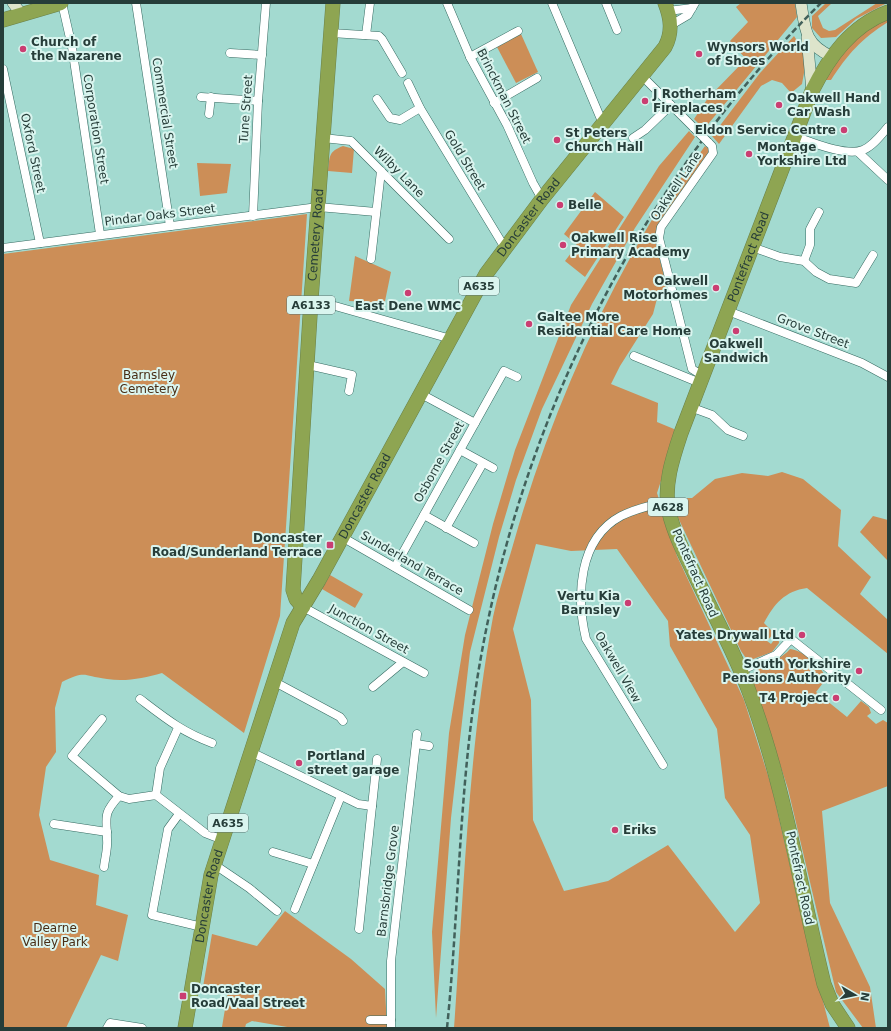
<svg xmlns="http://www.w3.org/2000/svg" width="891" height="1031" font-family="'DejaVu Sans',sans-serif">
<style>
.green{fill:#cc8e57;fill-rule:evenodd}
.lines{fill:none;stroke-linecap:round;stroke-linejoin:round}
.street-casing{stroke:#366b62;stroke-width:9}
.secondary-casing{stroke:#366b62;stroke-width:12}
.highway-casing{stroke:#6a8149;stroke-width:15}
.street{stroke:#fff;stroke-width:8}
.secondary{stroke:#dde4cb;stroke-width:11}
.highway{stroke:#8ea552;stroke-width:14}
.rail{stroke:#42615b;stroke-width:2.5;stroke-dasharray:6 3;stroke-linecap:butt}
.street-bridge-casing{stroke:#366b62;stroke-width:9;stroke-linecap:butt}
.street-bridge{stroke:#fff;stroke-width:8}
.poi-dot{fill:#ca3e72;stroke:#daf5ef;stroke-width:1.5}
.labels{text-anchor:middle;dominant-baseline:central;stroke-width:4;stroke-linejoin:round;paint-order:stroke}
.shield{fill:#daf5ef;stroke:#5c7470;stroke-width:1}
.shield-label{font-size:11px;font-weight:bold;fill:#263d39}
.poi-label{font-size:12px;font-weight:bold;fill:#263d39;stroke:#daf5ef;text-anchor:start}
.street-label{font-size:12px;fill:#263d39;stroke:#daf5ef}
.park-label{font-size:12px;fill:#482d15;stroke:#daf5ef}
</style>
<rect width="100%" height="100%" fill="#a3dad0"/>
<g class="green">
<polygon points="741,3 795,3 797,17 704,129 694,119 708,98 746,59 730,41 748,22 736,7"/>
<polygon points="826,3 832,3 818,16 823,28 829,31 835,30 877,3 887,3 856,19 836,37 821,38 812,28 812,16"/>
<path d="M888 19V22C861 39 848 54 831 80H825C842 53 857 32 888 19Z"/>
<polygon points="521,34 538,72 516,83 497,47"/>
<polygon points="794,36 807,56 802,84 791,93 782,83 772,80 761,86 719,144 712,136 760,73"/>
<polygon points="689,131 695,137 635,228 592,304 542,409 516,480 499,537 470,652 451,818 436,1018 432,932 449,733 465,635 493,524 515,450 571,305 659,166"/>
<path d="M343 146 354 149 352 173 328 171C330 156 328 152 343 146Z"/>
<path d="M705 146 709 149 708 155 662 218 656 229V244L667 288 659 291 653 314 620 366 611 384 658 403 657 422 674 429V441L657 493 677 556 744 700 772 788 807 940 830 1028H454C464 891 468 752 493 617 498 593 506 569 513 545 545 431 592 320 653 218 668 193 688 170 705 146ZM536 544 571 551 617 549 668 621 670 646 717 729 725 798 750 835 760 903 735 932 668 845 608 881 564 891 533 820 531 700 513 629Z"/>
<polygon points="197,163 231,164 227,193 200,196"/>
<polygon points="595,192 624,217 585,277 565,261 577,245 564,234"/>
<path d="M307 214 280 616 244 733 162 673C144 678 126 682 107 679 82 676 87 670 62 682L55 708 56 752 46 767 39 815 50 860 99 875 96 905 128 915 118 961 101 955 66 1028H3V254Z"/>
<polygon points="355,256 391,272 383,311 368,302 349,301"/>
<path d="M782 472 803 479 841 510 838 546 871 577 860 594 888 620V654L807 588C785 591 774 604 764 623L774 633 767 641 771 644 778 635 779 643 772 652 748 661 741 651 673 507 687 498H692L715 479 742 473 768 476Z"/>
<polygon points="873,516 888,520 888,561 860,532"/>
<polygon points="330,575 363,594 355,608 322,589"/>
<path d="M790 649C804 651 822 665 826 679L816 692 847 717 861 701 869 707 871 713 867 716 876 724 883 720 888 723V786L822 811 830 903 870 987 876 1028H863L836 992 788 789 751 676C761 663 779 662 790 649Z"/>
<polygon points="285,911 351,959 385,989 387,1028 293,1028 252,1021 246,1024 245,1028 222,1027 228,991 203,987 212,934 257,946"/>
</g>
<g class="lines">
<g class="street-casing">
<g id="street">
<polyline points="62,3 72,47 100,234"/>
<polyline points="136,3 170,226"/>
<polyline points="447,3 470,57 507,125 533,183 542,199"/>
<polyline points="552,3 603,124"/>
<polyline points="606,3 617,30"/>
<polyline points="668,11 692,8"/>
<polyline points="671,25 688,15 695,3"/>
<polyline points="331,33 379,36 382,39 402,73"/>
<polyline points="366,35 370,3"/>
<polyline points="230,53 262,55"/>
<polyline points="470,57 518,31"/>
<polyline points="3,69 40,243"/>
<polyline points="642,76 694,128"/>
<polyline points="408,83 420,108 505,248"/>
<polyline points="201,97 258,101"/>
<polyline points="377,99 390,118 400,120 420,108"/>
<polyline points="494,103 537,78"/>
<polyline points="209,114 211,97"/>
<path d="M794 136C811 142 846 157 863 150 873 146 881 135 888 127"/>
<polyline points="323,138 351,141 449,239"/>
<polyline points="633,138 645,130 671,105"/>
<polyline points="858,152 888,180"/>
<polyline points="253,216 258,101 266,3"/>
<polyline points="752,247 780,257 804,261 816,272 829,279 856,283 873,255"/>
<polyline points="3,248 318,207 376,212"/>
<polyline points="371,259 381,171"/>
<polyline points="804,261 810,245 810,229 819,212"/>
<polyline points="335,306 451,339"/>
<polyline points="728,311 862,363 888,377"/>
<polyline points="634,356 700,383"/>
<polyline points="308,365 352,375 349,391"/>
<polyline points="703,376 692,369 659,238 661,227 713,153 712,146 708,142"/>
<polyline points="690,407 712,415 728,430 743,436"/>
<polyline points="475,423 504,371 517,377"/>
<polyline points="460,450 493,468"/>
<polyline points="424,515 474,543"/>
<polyline points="446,528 483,463"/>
<polyline points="342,537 469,610"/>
<polyline points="395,567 475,423 421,394"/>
<polyline points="303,607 424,673"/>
<polyline points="740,671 776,655 791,639 881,710"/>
<polyline points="273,681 340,717 343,721"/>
<polyline points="373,687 403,662"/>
<path d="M140 699C165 718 182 732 212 743"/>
<polyline points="102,719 72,756 119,796 129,799 156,795 205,833 223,840"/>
<polyline points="416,744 429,746"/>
<polyline points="251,752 358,804 372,806"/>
<path d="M663 765 586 639C576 597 578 539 621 516 635 509 652 505 667 502"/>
<polyline points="156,795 160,768 178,728"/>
<polyline points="179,814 168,829 152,915 202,927"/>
<polyline points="54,824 107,832"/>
<polyline points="273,852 313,864"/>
<polyline points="215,865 249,888 277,911"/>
<path d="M104 867C105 858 108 848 107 839 107 817 102 815 119 796"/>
<polyline points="295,909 341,796"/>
<polyline points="359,929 377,759"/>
<polyline points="370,1020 391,1020"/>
<polyline points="107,1028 110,1023 142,1028"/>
<polyline points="391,1028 391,961 417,734"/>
</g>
</g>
<g class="secondary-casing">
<g id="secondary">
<polyline points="13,3 22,15"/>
<path d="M801 3C805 29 805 45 831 56"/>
<polyline points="807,37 812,91"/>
</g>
</g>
<g class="highway-casing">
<g id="highway">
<polyline points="3,20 61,3"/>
<path id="s1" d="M303 607 296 599 293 590 311 300 333 3"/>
<path id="s2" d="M185 1028 211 875 293 623 319 580 486 274 542 199 665 47C673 32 671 18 665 3"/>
<path id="s3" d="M848 1028 832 1004 824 984C800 887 785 788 750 694 735 652 712 612 693 571 684 553 674 533 669 512 663 486 673 457 681 433L812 91C829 57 851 26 888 12"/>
</g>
</g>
<use href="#street" class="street"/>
<use href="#secondary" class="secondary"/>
<use href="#highway" class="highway"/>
<path class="rail" d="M447 1028C459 910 459 791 478 674 519 424 640 181 821 3"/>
<g class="street-bridge-casing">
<polyline id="street-bridge" points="694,128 708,142"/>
</g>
<use href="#street-bridge" class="street-bridge"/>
</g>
<g class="poi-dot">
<circle cx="23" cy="49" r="4"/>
<circle cx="699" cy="54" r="4"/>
<circle cx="645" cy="101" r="4"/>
<circle cx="779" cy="105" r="4"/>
<circle cx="844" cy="130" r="4"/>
<circle cx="557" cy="140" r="4"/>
<circle cx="749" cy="154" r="4"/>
<circle cx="560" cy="205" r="4"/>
<circle cx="563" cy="245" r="4"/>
<circle cx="716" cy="288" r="4"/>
<circle cx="408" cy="293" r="4"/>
<circle cx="529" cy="324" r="4"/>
<circle cx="736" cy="331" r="4"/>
<rect x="326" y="541" width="8" height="8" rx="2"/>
<circle cx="628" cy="603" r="4"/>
<circle cx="802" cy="635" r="4"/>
<circle cx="859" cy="671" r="4"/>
<circle cx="836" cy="698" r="4"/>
<circle cx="299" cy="763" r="4"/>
<circle cx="615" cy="830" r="4"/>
<rect x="179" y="992" width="8" height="8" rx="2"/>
</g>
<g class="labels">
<g class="shield">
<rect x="459" y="277" width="40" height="18" rx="3"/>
<rect x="287" y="296" width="48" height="18" rx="3"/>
<rect x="648" y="498" width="40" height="18" rx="3"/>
<rect x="208" y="814" width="40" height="18" rx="3"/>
</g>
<g class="shield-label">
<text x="479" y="286">A635</text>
<text x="311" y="305">A6133</text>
<text x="668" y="507">A628</text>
<text x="228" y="823">A635</text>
</g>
<g class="poi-label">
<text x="31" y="42">Church of<tspan x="31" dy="14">the Nazarene</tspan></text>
<text x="707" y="47">Wynsors World<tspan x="707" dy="14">of Shoes</tspan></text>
<text x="653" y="94">J Rotherham<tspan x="653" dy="14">Fireplaces</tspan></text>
<text x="787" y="98">Oakwell Hand<tspan x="787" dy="14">Car Wash</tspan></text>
<text x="836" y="130" text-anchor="end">Eldon Service Centre</text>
<text x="565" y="133">St Peters<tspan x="565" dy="14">Church Hall</tspan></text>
<text x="757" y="147">Montage<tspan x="757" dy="14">Yorkshire Ltd</tspan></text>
<text x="568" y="205">Belle</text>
<text x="571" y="238">Oakwell Rise<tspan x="571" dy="14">Primary Academy</tspan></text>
<text x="708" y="281" text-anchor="end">Oakwell<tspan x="708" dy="14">Motorhomes</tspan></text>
<text x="408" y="306" text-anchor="middle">East Dene WMC</text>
<text x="537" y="317">Galtee More<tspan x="537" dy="14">Residential Care Home</tspan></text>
<text x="736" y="344" text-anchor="middle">Oakwell<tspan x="736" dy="14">Sandwich</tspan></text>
<text x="322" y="538" text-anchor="end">Doncaster<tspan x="322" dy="14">Road/Sunderland Terrace</tspan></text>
<text x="620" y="596" text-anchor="end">Vertu Kia<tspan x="620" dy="14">Barnsley</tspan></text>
<text x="794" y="635" text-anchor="end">Yates Drywall Ltd</text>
<text x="851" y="664" text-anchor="end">South Yorkshire<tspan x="851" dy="14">Pensions Authority</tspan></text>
<text x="828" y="698" text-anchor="end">T4 Project</text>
<text x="307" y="756">Portland<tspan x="307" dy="14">street garage</tspan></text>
<text x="623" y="830">Eriks</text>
<text x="191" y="989">Doncaster<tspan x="191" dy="14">Road/Vaal Street</tspan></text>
</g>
<g class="street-label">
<text transform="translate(504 96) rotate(63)">Brinckman Street</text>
<text transform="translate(246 109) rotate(-86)">Tune Street</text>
<text transform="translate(165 113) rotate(81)">Commercial Street</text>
<text transform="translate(96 129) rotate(81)">Corporation Street</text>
<text transform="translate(33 153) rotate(78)">Oxford Street</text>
<text transform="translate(465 160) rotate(59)">Gold Street</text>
<text transform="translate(399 172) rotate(45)">Wilby Lane</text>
<text transform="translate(676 186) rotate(-56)">Oakwell Lane</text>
<text transform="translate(160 215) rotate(-7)">Pindar Oaks Street</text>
<text stroke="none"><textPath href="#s2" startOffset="890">Doncaster Road</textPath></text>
<text stroke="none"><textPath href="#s1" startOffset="376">Cemetery Road</textPath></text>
<text stroke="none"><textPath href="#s3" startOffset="819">Pontefract Road</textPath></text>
<text transform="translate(813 331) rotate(21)">Grove Street</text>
<text transform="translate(439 462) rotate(-61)">Osborne Street</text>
<text stroke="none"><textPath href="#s2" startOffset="566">Doncaster Road</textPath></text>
<text transform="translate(412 563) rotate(30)">Sunderland Terrace</text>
<text transform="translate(695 573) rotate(66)">Pontefract Road</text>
<text transform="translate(369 629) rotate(29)">Junction Street</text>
<text transform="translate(618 667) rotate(60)">Oakwell View</text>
<text transform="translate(800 878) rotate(78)">Pontefract Road</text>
<text transform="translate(388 881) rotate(-83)">Barnsbridge Grove</text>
<text stroke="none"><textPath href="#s2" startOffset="134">Doncaster Road</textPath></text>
</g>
<g class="park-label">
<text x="149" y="375">Barnsley<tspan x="149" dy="14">Cemetery</tspan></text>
<text x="55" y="928">Dearne<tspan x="55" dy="14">Valley Park</tspan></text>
</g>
</g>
<rect width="891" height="1031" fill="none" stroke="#263d39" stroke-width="8"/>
<g transform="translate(855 995) rotate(99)" stroke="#daf5ef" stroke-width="3" paint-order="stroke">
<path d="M0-3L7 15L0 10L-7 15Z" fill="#263d39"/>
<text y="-6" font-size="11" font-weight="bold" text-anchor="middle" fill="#263d39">N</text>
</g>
</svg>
